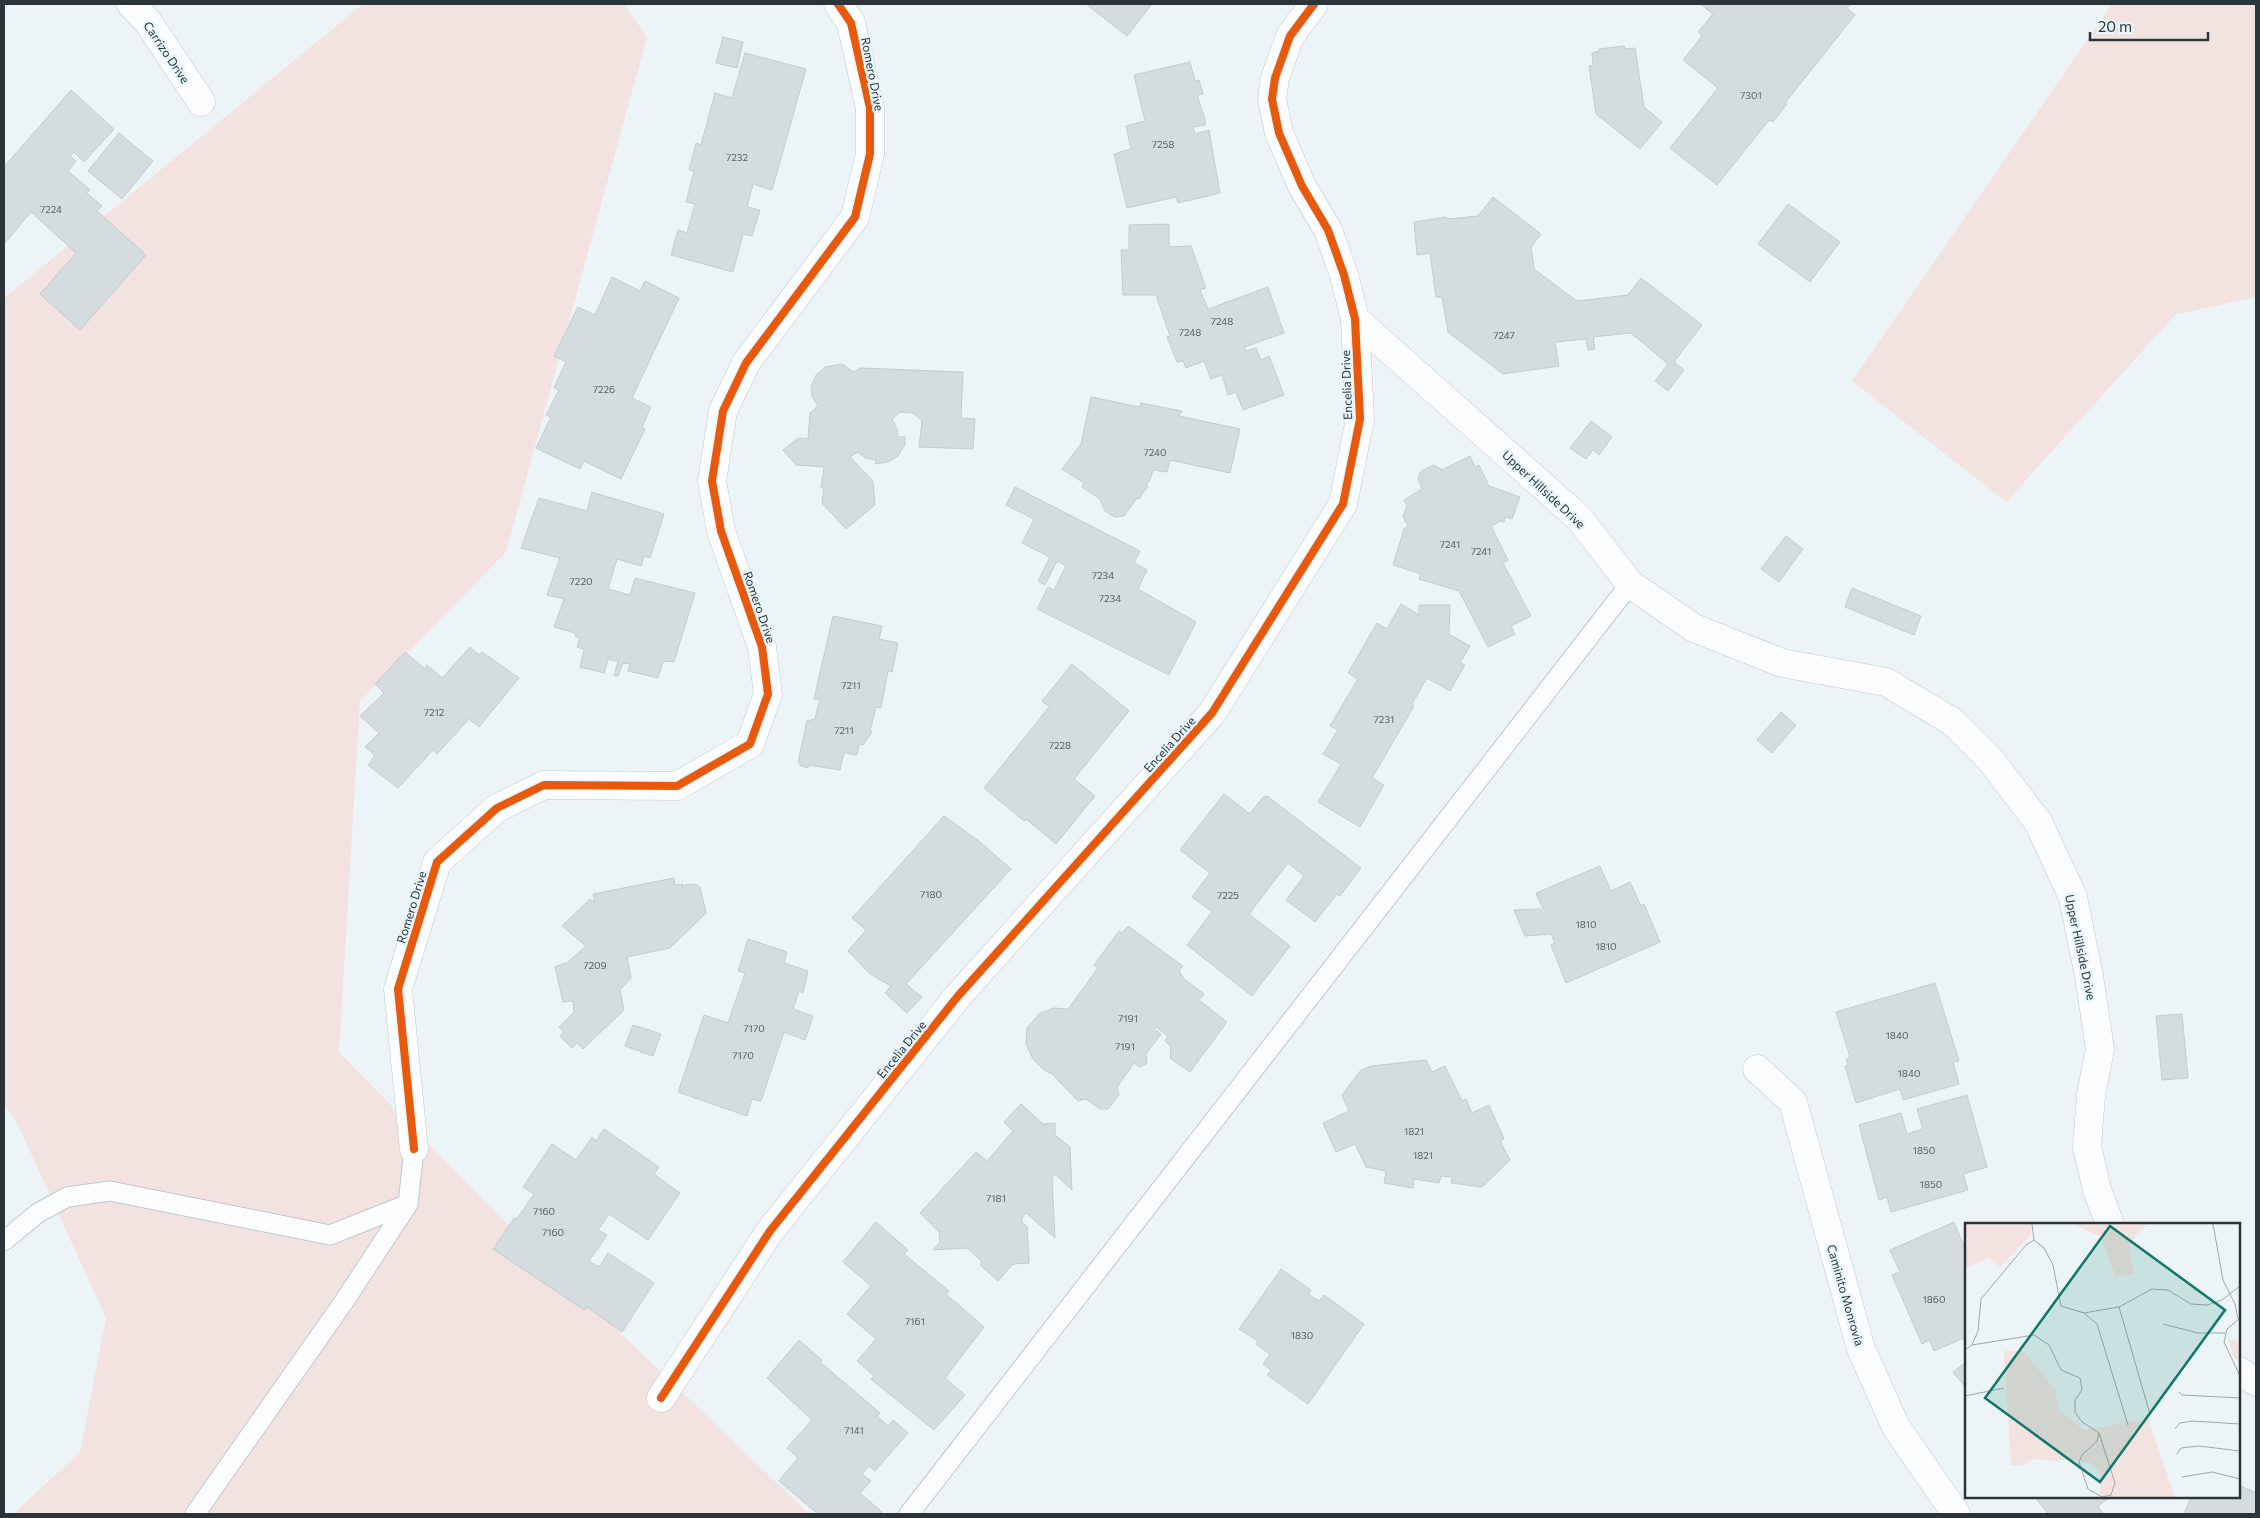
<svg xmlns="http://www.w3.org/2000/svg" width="2260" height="1518" font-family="Commissioner,sans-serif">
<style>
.green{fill:#f3e3e0}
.building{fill:#d4dce0;stroke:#c4cccf}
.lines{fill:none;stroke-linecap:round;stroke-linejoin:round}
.lane-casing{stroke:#c0c8cc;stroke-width:21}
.street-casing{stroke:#c0c8cc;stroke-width:29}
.lane{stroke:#fcfdfe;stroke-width:19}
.street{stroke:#fcfdfe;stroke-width:28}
.cycleway-casing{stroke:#e8f6fc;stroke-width:11}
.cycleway{stroke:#e8590c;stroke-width:8}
.labels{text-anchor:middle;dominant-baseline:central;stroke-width:5;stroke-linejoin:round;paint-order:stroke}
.number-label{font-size:10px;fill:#566064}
.street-label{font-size:12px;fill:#2b3539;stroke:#e8f6fc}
.inset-road{fill:none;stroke:#9fa8ab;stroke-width:1}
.view{fill:#0f766e;fill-opacity:0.15;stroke:#0f766e;stroke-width:2.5}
.inset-edge{fill:none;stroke:#2b3539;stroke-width:2.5}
</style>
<rect width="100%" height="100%" fill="#ecf4f7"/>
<g class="green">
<polygon points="363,4 624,4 647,37 506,552 360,701 339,1052 504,1221 809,1514 13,1514 80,1452 106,1318 17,1123 4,1104 4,298"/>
<polygon points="2112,4 2256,4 2256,297 2175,315 2006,502 1852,381"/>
</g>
<g class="building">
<polygon points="1086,4 1152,4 1127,36"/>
<polygon points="1700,4 1850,4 1847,8 1855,15 1785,103 1787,104 1773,122 1769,120 1717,185 1670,148 1718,88 1683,60 1702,36 1698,32 1713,14"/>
<polygon points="723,37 743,42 737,68 716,63"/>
<polygon points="1624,46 1625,49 1635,48 1644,107 1662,122 1640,149 1596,114 1589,66 1593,65 1592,53 1599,51 1599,49"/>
<polygon points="745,53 806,69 772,190 753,184 747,207 760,210 752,236 743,234 733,272 671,255 678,230 687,233 695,204 686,202 694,171 689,170 696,143 701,145 715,93 732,98"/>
<polygon points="1190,62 1195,81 1199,80 1203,94 1197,95 1205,119 1205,125 1193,127 1195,134 1209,130 1220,193 1178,203 1176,197 1127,208 1114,154 1131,149 1126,126 1145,121 1134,75"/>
<polygon points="71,90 114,129 84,162 74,152 70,156 76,161 68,171 90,190 87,193 102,206 97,211 146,255 80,330 40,294 76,253 31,212 4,244 4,167"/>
<polygon points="119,133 153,161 122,199 88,171"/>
<polygon points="1493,197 1541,234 1531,247 1534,269 1577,301 1628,295 1641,278 1702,325 1674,362 1684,370 1668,391 1655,381 1668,364 1631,333 1593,337 1595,349 1588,350 1586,339 1555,342 1559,366 1503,374 1448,332 1442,297 1436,297 1430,253 1417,255 1414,222 1446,217 1447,219 1478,216"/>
<polygon points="1788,204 1840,242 1810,282 1758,244"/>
<polygon points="1169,224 1169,247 1191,246 1206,288 1200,290 1208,309 1268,287 1284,333 1244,347 1246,351 1256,348 1261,360 1269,356 1284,395 1243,410 1236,392 1228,395 1222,375 1211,379 1204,361 1186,368 1183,361 1177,362 1167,337 1170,336 1156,295 1123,295 1121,250 1129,250 1129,225"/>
<polygon points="612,277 640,291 645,281 679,298 632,398 651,407 642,427 645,429 621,479 584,461 580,469 536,448 551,417 546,415 559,390 554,388 566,362 554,356 578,307 595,315"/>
<polygon points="842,364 854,372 860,368 963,372 961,418 975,419 973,449 919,447 922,421 913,413 900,412 892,419 897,429 898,437 905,437 905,445 898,456 888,462 875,464 876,460 865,458 858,452 850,457 873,481 875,505 846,529 822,503 824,488 821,488 824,467 796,465 783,450 798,438 808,439 810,413 818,406 812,396 811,387 816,375 825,367"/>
<polygon points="1091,397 1139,407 1141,403 1182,411 1179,416 1240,429 1230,473 1170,460 1167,472 1153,470 1150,480 1146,485 1148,486 1139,499 1137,498 1124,516 1115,517 1105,511 1100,499 1082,487 1084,483 1062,469 1081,444"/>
<polygon points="1591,421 1612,437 1599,455 1593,450 1586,459 1570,448"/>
<polygon points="1470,456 1475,467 1479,465 1489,486 1520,497 1512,519 1505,517 1504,522 1501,521 1491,526 1508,560 1503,563 1531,616 1511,626 1515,634 1488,647 1459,591 1419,579 1421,574 1393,565 1404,529 1408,526 1403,516 1407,506 1404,500 1422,489 1418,479 1421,471 1434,465 1442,470"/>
<polygon points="1015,487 1140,551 1134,563 1147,570 1138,589 1196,622 1169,675 1037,609 1048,587 1054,590 1066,566 1057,561 1045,585 1038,581 1050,557 1022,543 1034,519 1006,505"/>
<polygon points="592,492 664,514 650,558 644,556 641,566 617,559 608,589 630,595 635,578 695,593 674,662 663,661 658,678 628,671 630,664 623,663 618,676 614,676 618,661 610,660 611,657 609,657 604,673 580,667 584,649 577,647 580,638 575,636 575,633 554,627 564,599 547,595 560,558 521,548 539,498 587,511"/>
<polygon points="1786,536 1803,549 1779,582 1761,569"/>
<polygon points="1852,588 1921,616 1914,635 1845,607"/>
<polygon points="1401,604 1419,615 1419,605 1450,605 1449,634 1470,646 1460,663 1465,665 1450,691 1427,678 1412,704 1414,706 1372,778 1384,785 1360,827 1318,802 1341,764 1323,754 1338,730 1330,726 1358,679 1348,673 1377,623 1387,629"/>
<polygon points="833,616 882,626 879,639 898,643 892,672 888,671 881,708 876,707 870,731 872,732 863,745 859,744 857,755 844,753 840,770 808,765 808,768 801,766 798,762 807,721 815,719 817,710 820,700 814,699"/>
<polygon points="470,647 479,655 482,652 519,678 479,727 469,719 437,754 433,750 398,788 368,765 375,755 365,747 379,733 360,716 384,693 375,684 405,652 425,669 427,665 442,678"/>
<polygon points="1072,664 1129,711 1074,779 1095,796 1056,844 1026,819 1024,821 984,788 1049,707 1042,701"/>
<polygon points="1781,712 1796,725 1772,753 1757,740"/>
<polygon points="1224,794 1250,814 1263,797 1267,796 1361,868 1340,896 1337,894 1315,922 1286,900 1304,876 1288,863 1249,914 1290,946 1252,996 1187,945 1212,912 1192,897 1210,873 1180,850"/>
<polygon points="944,816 980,842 1011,869 906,984 922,997 907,1013 885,993 891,986 870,974 848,951 866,930 852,918"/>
<polygon points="1600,866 1611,891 1630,882 1641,906 1644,904 1660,942 1566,983 1551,945 1555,943 1551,934 1525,936 1514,910 1541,909 1543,913 1545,913 1536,893"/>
<polygon points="674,878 675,885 683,884 682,888 685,885 695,884 700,887 706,913 670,948 627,957 631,978 620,990 624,1010 583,1049 577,1043 572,1048 560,1036 564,1032 559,1027 574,1012 573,1001 563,1002 555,967 568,962 586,946 562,926 590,899 595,903 593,894"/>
<polygon points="1128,926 1183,966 1179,970 1183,978 1204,994 1199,1000 1227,1022 1190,1072 1170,1058 1171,1047 1165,1041 1168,1036 1156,1027 1154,1029 1161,1034 1146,1054 1147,1063 1140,1067 1134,1063 1117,1087 1119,1095 1108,1109 1100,1109 1086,1099 1078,1101 1052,1074 1044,1070 1033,1059 1026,1044 1027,1028 1040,1013 1054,1008 1068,1009 1098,968 1094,965 1119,931 1122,933"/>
<polygon points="748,939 787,952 784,963 808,971 803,993 799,991 793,1009 813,1016 805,1040 784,1032 761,1101 752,1099 747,1116 678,1092 704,1015 728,1023 745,973 738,971"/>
<polygon points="1935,983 1959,1061 1953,1062 1959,1084 1903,1100 1900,1089 1856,1103 1845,1066 1848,1065 1846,1059 1850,1057 1836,1012"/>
<polygon points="2182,1014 2188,1078 2162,1080 2156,1016"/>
<polygon points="633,1025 661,1034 653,1056 625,1046"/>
<polygon points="1426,1060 1432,1072 1445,1066 1462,1101 1466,1099 1472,1113 1489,1105 1504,1139 1500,1141 1510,1160 1482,1187 1451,1183 1452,1177 1441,1176 1439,1183 1414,1179 1413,1188 1384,1183 1386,1171 1366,1167 1355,1144 1336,1152 1323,1123 1349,1111 1342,1095 1361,1070 1371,1066"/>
<polygon points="1967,1095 1987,1167 1963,1174 1968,1190 1891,1212 1887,1197 1879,1200 1859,1125 1901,1113 1907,1134 1923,1129 1917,1109"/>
<polygon points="1021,1104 1043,1124 1055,1123 1055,1135 1070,1147 1072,1190 1055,1174 1052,1178 1055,1238 1026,1213 1022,1218 1022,1223 1027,1226 1029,1263 1013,1264 998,1281 980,1265 982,1262 967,1248 933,1250 940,1242 939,1232 920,1213 976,1152 987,1161 1013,1131 1004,1122"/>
<polygon points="604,1129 659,1167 654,1174 680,1193 648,1240 609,1214 598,1230 607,1235 589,1261 599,1267 608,1253 654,1283 622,1332 587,1307 584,1310 493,1249 514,1218 517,1219 534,1194 523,1187 552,1144 576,1160 592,1137 596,1141"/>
<polygon points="876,1222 908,1250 904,1254 949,1291 946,1294 984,1327 945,1378 965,1395 934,1430 871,1379 874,1376 857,1361 876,1339 847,1314 871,1286 843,1262"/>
<polygon points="1954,1222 1966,1251 1966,1323 1963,1325 1966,1337 1934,1351 1929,1340 1922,1344 1892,1275 1900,1272 1890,1250"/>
<polygon points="1281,1269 1311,1290 1308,1294 1319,1301 1324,1295 1364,1324 1308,1404 1267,1375 1271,1370 1263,1364 1270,1354 1256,1344 1258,1341 1239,1329"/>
<polygon points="799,1340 822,1360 820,1362 880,1413 877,1416 888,1426 893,1420 908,1433 875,1471 869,1466 862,1474 871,1481 860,1493 882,1512 880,1514 818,1514 779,1481 798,1458 787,1448 812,1420 767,1378"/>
<polygon points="1966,1362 1966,1388 1953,1372"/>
<polygon points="2239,1485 2256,1493 2256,1514 2184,1514 2191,1497 2239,1497"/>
<polygon points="2035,1497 2110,1497 2098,1506 2103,1514 2048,1514"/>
</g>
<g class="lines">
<g class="lane-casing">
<g id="lane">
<polyline points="4,1241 38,1213 67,1197 110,1191 330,1235 408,1204"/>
<polyline points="195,1514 343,1303 408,1204 414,1149"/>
<polyline points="909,1514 1630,584"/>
</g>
</g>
<g class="street-casing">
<g id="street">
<polyline points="131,4 148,22 201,102"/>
<polyline points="1355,319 1579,518 1630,584 1694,628 1782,663 1886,682 1953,722 1989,758 2038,822 2073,897 2089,976 2100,1049 2091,1095 2087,1147 2097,1190 2110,1224"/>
<polyline points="1757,1069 1793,1102 1861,1349 1896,1427 1956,1514"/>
<polyline points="414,1149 398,989 437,862 497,808 544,785 677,786 750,744 768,694 762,647 721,531 712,481 723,411 746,363 855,217 870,154 870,108 851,23 838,4"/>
<polyline points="2239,1371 2256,1382"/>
<polyline points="661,1398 770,1231 958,996 1212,713 1343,504 1360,419 1355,319 1344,275 1328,230 1302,186 1279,133 1272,99 1275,78 1290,36 1314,4"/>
</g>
</g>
<use href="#lane" class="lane"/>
<use href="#street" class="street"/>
<g class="cycleway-casing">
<g id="cycleway">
<polyline points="414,1149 398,989 437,862 497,808 544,785 677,786 750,744 768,694 762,647 721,531 712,481 723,411 746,363 855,217 870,154 870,108 851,23 838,4"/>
<polyline points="661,1398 770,1231 958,996 1212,713 1343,504 1360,419 1355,319 1344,275 1328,230 1302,186 1279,133 1272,99 1275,78 1290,36 1314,4"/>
</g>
</g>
<use href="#cycleway" class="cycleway"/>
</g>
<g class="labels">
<g class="number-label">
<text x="1751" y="95">7301</text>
<text x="1163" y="144">7258</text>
<text x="737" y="157">7232</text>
<text x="51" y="209">7224</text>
<text x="1222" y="321">7248</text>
<text x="1190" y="332">7248</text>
<text x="1504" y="335">7247</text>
<text x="604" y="389">7226</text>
<text x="1155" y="452">7240</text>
<text x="1450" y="544">7241</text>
<text x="1481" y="551">7241</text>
<text x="1103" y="575">7234</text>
<text x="581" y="581">7220</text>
<text x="1110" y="598">7234</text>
<text x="851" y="685">7211</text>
<text x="434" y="712">7212</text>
<text x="1384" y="719">7231</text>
<text x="844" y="730">7211</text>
<text x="1060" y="745">7228</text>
<text x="931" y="894">7180</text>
<text x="1228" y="895">7225</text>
<text x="1586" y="924">1810</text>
<text x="1606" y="946">1810</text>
<text x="595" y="965">7209</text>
<text x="1128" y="1018">7191</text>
<text x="754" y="1028">7170</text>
<text x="1897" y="1035">1840</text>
<text x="1125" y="1046">7191</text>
<text x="743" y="1055">7170</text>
<text x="1909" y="1073">1840</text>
<text x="1414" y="1131">1821</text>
<text x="1924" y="1150">1850</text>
<text x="1423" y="1155">1821</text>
<text x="1931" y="1184">1850</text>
<text x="996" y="1198">7181</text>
<text x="544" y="1211">7160</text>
<text x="553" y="1232">7160</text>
<text x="1934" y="1299">1860</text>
<text x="915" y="1321">7161</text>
<text x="1302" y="1335">1830</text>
<text x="854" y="1430">7141</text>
</g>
<g class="street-label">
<text transform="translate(167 52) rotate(56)">Carrizo Drive</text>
<text transform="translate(873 74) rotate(79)">Romero Drive</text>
<text transform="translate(1346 385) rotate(-92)">Encelia Drive</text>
<text transform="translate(1544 489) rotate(43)">Upper Hillside Drive</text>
<text transform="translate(760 607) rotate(71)">Romero Drive</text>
<text transform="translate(1169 744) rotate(-48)">Encelia Drive</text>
<text transform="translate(411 907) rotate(-73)">Romero Drive</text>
<text transform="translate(2081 947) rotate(78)">Upper Hillside Drive</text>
<text transform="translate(901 1049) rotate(-51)">Encelia Drive</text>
<text transform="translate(1846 1295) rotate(74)">Caminito Monrovia</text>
</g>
</g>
<g transform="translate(1965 1223)">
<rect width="275" height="275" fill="#ecf4f7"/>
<path d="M0 1H67L66 12 35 44 24 35 0 45ZM108 1H189L181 2 170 13 164 27 169 50 151 55 136 14ZM264 117 275 118V141L268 133ZM39 128H59L90 167 93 186 119 207 183 196 210 274H135V249L126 240 106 236 90 238 67 236 58 243 46 242Z" fill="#f3e3e0"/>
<path class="inset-road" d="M67 1 69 17M248 1 258 57 270 81 273 96M69 17 79 25 88 42 96 83 119 90 132 101 163 202M154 84 185 191M119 90 154 84 187 66 203 67 226 81 242 82 257 77 275 63M274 96 262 106 259 119 275 153M198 101 233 110H260M7 122 13 108 16 76 61 22 69 17M0 127 7 122 69 112 84 122 96 147 115 155 117 167 110 177V189L117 199 134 210 150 260 146 272 137 274 123 266 114 239 117 232 132 218 134 210M214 169 217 172 275 175M0 173 39 165M210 206 215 200 227 198 275 201M212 231 216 225 234 223 275 228M217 254 247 249 275 256"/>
<path class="view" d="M145 3 260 87 135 259 20 175Z"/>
<rect width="275" height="275" class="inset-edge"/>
</g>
<rect width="2260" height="1518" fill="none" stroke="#2b3539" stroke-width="10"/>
<path d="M2090 32v8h118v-8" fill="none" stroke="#2b3539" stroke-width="2.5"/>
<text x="2098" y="32" font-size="15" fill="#2b3539" stroke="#e8f6fc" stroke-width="4" paint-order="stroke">20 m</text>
</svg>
